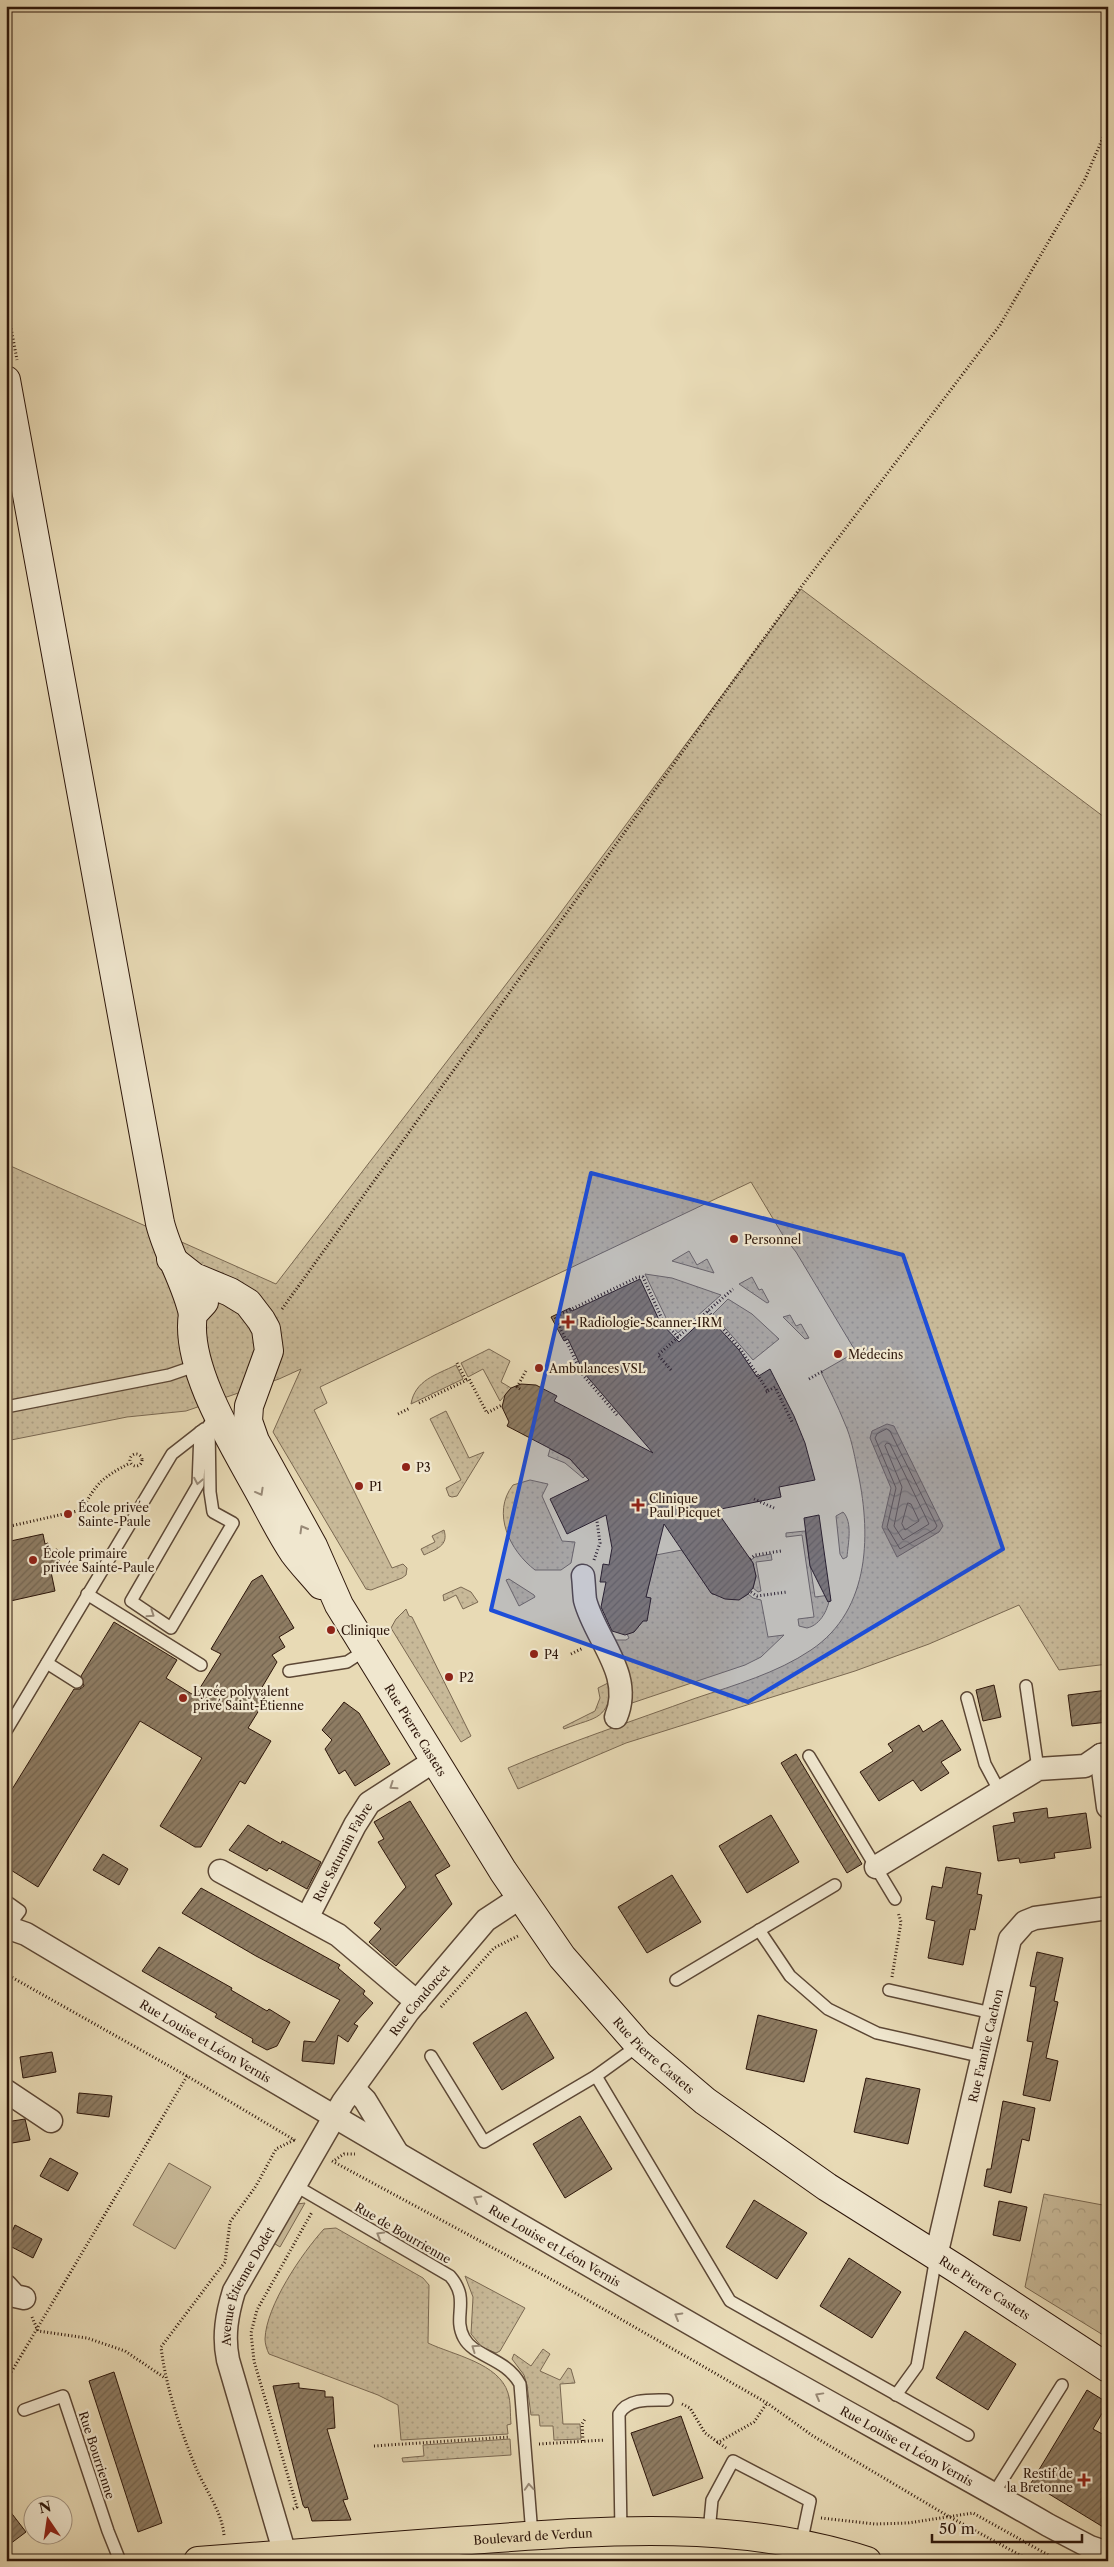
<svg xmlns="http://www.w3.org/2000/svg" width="1114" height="2567" font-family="'Libre Caslon Text',serif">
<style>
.grass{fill:url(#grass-dots);stroke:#7a6851}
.park{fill:url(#park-crowns);stroke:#7a6851}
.garden{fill:#c8b998;stroke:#7a6851}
.water{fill:url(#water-waves);stroke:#77634e}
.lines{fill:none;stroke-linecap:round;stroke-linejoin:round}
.shore{stroke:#6a5642;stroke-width:1}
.building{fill:url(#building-hatch);stroke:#2d160a}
.lane-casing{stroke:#5c4735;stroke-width:14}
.street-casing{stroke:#5c4735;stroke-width:25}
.secondary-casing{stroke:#2d160a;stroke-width:30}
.primary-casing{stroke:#2d160a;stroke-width:30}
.path{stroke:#2d160a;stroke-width:3;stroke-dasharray:1 2.5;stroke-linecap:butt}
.lane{stroke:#f0e7cf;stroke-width:11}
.street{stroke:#f0e7cf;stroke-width:22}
.secondary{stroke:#f0e7cf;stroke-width:28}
.primary{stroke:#e8dab5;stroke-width:28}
.oneway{stroke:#988976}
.marked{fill:#1d4ed8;fill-opacity:0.2;stroke:#1d4ed8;stroke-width:4;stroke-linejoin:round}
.poi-dot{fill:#8f2418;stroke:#f0e7cf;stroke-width:2}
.labels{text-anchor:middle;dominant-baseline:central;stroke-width:4.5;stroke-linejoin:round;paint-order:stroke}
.poi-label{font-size:12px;fill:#2d160a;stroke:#f0e7cf;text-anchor:start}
.street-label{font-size:12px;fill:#2d160a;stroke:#f0e7cf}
</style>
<defs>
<pattern id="grass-dots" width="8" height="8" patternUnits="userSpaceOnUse" patternTransform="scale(1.25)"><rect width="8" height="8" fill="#c8b998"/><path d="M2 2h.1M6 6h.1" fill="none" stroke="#ac9e82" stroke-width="1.8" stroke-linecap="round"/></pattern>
<pattern id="park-crowns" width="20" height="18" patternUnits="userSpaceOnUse" patternTransform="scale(1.25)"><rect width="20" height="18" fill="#c8b998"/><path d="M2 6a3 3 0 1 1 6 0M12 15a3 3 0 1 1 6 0" fill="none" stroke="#ac9e82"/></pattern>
<pattern id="water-waves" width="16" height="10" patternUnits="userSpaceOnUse" patternTransform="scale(1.25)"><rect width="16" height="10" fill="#a8977b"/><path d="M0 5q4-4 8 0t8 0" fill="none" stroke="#897a63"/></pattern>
<pattern id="building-hatch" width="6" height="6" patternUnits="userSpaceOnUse" patternTransform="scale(1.25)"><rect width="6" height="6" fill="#8e7c63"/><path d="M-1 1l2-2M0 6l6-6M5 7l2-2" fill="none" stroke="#746550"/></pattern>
</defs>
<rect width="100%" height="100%" fill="#e8dab5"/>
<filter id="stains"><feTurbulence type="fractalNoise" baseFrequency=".004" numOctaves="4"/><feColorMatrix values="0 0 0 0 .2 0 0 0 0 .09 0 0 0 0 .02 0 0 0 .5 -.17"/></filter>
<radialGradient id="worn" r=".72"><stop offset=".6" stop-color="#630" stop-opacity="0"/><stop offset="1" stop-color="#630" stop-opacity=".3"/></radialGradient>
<g class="grass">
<path d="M801 589 1108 820V1664L1059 1670 1019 1605 929 1644 855 1671 626 1743 518 1789 508 1768C569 1742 633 1721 696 1698 735 1685 777 1673 811 1650 872 1609 871 1531 857 1468 854 1453 851 1437 845 1424 838 1406 829 1389 821 1372L856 1352 796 1252 784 1237 751 1182 320 1387 327 1403 314 1410 392 1568 403 1564 407 1568 406 1575 402 1578 371 1590 366 1589 273 1432 301 1369 279 1379 186 1411 127 1417 6 1441V1164L276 1284 547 931Z"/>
<polygon points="689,1251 697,1265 707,1259 714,1273 672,1261"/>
<polygon points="645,1274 672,1278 721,1295 678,1333 667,1320"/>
<polygon points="752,1277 759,1290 762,1289 769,1302 767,1303 739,1284"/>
<polygon points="728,1299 752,1314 779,1339 753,1360 713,1314"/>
<polygon points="790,1315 796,1326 801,1324 809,1338 805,1339 783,1317"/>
<polygon points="489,1349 510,1361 501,1382 511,1388 500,1401 483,1369 468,1377 461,1363"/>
<path d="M456 1365 463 1379 411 1404C415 1380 436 1375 456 1365Z"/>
<polygon points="446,1411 469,1458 484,1452 457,1496 452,1497 449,1496 446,1488 461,1480 430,1419"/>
<polygon points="550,1449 570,1459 585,1476 583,1478 565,1463 548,1456"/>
<path d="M530 1480 548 1484 542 1496 562 1541 575 1542 571 1563 561 1570H535C510 1551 491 1513 513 1485Z"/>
<path d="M843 1512C853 1522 848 1544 847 1557L843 1559 840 1554 836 1516Z"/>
<path d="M444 1530C449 1546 436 1549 424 1555L421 1549 435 1542 432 1536Z"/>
<path d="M805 1531 815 1597 830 1595C829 1608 821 1625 807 1628L799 1626 798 1619 814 1617 802 1535 786 1537V1533Z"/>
<path d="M682 1550 713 1595 715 1593C727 1600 737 1603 748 1594L753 1598 761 1600 768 1637 784 1635 761 1657 745 1665 629 1704 612 1640H626L629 1638 627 1634 634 1632 643 1621 646 1597 656 1555Z"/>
<polygon points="771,1554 772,1560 756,1562 761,1591 758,1592 753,1588 756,1576 753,1566 754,1565 751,1560 755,1557"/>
<polygon points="509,1579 534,1595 535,1597 519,1606 506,1580"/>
<polygon points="461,1587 471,1592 478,1602 463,1609 456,1595 444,1601 443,1595"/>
<polygon points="406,1609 409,1616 412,1617 471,1736 461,1742 391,1628 396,1619"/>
<path d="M612 1681C608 1721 598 1716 564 1729L563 1727 595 1711 600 1698 598 1688Z"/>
<path d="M336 2228 423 2278 429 2285 428 2343C453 2355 499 2363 508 2393 511 2402 510 2414 511 2424L507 2425 508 2434 401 2440 398 2405 378 2395 269 2354C267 2350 265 2344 265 2339 266 2306 302 2253 324 2229Z"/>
<polygon points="465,2276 525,2308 500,2351 496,2353 482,2347 471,2334 473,2297"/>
<polygon points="543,2349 550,2354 540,2371 560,2380 568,2368 571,2369 575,2383 560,2384 563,2424 580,2424 581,2439 554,2440 553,2426 540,2426 539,2415 531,2415 527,2385 524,2375 512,2359 514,2354 531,2366"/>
<polygon points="510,2439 511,2455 403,2462 402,2458 424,2456 423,2445"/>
</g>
<polygon class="park" points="1044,2194 1108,2206 1108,2338 1025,2287"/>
<g class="garden">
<polygon points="169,2163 211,2187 175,2249 133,2225"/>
<polygon points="305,2203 280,2247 272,2242 297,2204"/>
</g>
<polygon class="water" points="887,1424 894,1426 943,1526 939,1532 897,1557 882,1527 891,1488 870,1438 872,1431"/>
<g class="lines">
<g class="shore">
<polygon points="887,1429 890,1431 937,1526 935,1529 900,1549 887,1527 896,1488 875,1438 877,1434"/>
<polygon points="887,1443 890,1444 929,1524 903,1540 894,1526 902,1487 885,1446"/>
<polygon points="908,1503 911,1504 919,1521 905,1530 902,1524"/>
</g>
</g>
<g class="building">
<polygon points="640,1279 660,1322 679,1342 704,1319 712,1327 715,1324 739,1350 757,1377 770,1369 794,1416 805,1443 815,1480 779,1487 781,1497 716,1510 753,1563 756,1576 753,1588 748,1594 739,1600 725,1599 711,1593 664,1524 646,1597 651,1598 647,1621 643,1621 634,1632 625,1635 612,1631 601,1607 606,1582 600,1582 603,1564 609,1565 612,1548 606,1515 567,1534 550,1499 589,1480 570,1459 507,1426 509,1422 502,1407 505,1395 511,1388 521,1384 536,1385 557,1396 554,1401 653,1453 584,1373 568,1339 564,1341 551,1317 570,1308 572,1311"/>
<polygon points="819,1515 831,1601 828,1602 810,1566 804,1518"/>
<polygon points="43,1534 45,1544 48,1543 49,1551 57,1549 61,1570 51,1572 55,1591 6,1602 6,1542"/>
<polygon points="262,1575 294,1628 279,1637 285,1647 272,1655 277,1662 261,1689 269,1694 248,1728 271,1741 245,1784 240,1781 201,1847 195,1847 160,1826 202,1758 140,1721 38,1887 6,1867 6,1799 74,1689 80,1689 84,1686 81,1676 114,1622 177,1660 166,1678 195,1696 221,1654 211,1649 252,1581"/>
<polygon points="994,1685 1001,1717 983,1721 976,1690"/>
<polygon points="1108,1690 1108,1722 1072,1726 1068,1695"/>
<polygon points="344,1702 359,1713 390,1764 355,1786 345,1770 339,1774 325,1749 332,1740 322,1730"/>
<polygon points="942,1720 961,1750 941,1762 949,1773 921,1791 913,1780 879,1801 860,1772 893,1751 888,1744 919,1725 923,1732"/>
<polygon points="796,1754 862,1864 847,1873 781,1763"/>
<polygon points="410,1801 450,1866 435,1875 452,1904 396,1966 369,1942 381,1929 374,1923 406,1887 378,1842 384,1839 374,1822"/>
<polygon points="1047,1808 1048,1818 1086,1813 1091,1848 1054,1853 1055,1858 1020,1863 1019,1858 998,1861 993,1826 1015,1822 1013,1813"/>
<polygon points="771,1815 799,1862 747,1893 719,1846"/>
<polygon points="248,1825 281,1844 282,1841 321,1862 307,1889 269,1868 267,1871 229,1850"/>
<polygon points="103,1854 128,1869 119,1885 93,1870"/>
<polygon points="946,1867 981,1873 977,1894 982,1895 975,1930 970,1929 963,1965 928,1958 935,1921 926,1919 932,1886 942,1888"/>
<polygon points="672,1875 701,1922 647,1953 618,1907"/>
<polygon points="201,1888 340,1965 338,1968 365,1991 363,1994 373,2003 354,2024 358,2026 348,2042 338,2035 334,2064 302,2061 304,2041 315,2042 340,2000 256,1956 182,1913"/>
<polygon points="159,1947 232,1988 231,1990 267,2011 269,2009 290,2022 277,2046 267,2050 252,2042 253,2039 215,2017 217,2014 142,1971"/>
<polygon points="1037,1952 1063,1958 1054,2001 1058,2002 1046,2058 1058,2061 1050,2101 1023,2095 1033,2042 1027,2041 1036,1987 1030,1986"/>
<polygon points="526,2012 554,2058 502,2090 473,2043"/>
<polygon points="758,2015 817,2030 804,2082 746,2069"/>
<polygon points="52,2052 56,2072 23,2078 20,2057"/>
<polygon points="866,2078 920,2089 908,2144 854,2132"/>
<polygon points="79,2093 112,2096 109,2117 77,2113"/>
<polygon points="1003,2101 1035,2108 1029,2141 1022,2139 1011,2193 984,2186 987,2169 991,2169"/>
<polygon points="580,2116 612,2169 565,2198 533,2144"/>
<polygon points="25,2119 30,2140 6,2144 6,2122"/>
<polygon points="50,2158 78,2173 68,2191 40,2176"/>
<polygon points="754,2200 807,2233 777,2279 726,2247"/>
<polygon points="999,2201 1027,2207 1020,2241 993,2235"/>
<polygon points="15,2225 42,2239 33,2258 6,2244"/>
<polygon points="849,2258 901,2292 872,2338 820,2306"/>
<polygon points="965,2331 1016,2364 988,2410 936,2378"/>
<polygon points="114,2372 162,2523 138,2532 89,2381"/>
<polygon points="299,2383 299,2388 325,2391 325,2397 333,2397 335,2428 327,2429 348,2499 343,2500 351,2520 312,2521 308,2507 305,2508 303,2505 273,2386"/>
<polygon points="1087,2390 1108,2403 1093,2429 1108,2437 1108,2530 1031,2483"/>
<polygon points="681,2416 703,2478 653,2496 631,2433"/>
<polygon points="6,2506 26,2532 6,2547"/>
</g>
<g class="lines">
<g class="lane-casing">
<g id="lane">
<polyline points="6,1407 169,1375 198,1365"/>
<polyline points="200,1432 198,1485 131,1601 171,1628 233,1523 213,1512 210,1492 209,1425"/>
<polyline points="87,1594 201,1665"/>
<polyline points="47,1663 77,1682"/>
<polyline points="289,1671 347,1662 367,1649"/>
<polyline points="1026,1686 1038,1769"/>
<polyline points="967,1698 985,1764 1000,1792"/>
<polyline points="6,1731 172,1454 204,1429"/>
<polyline points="809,1756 895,1899"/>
<polyline points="6,1901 20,1911 8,1927"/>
<polyline points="759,1930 790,1976 828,2009 877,2033 983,2057"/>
<polyline points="676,1980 835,1885"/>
<polyline points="889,1990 992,2013"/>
<polyline points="431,2056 484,2142 596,2076 639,2045"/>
<polyline points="596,2076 730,2301 968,2435"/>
<path d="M296 2186 450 2276C471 2300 452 2316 464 2338 474 2357 506 2358 520 2384L532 2535"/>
<polyline points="896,2395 917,2366 936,2257"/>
<polyline points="24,2410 63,2396 108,2531 120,2561"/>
<polyline points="994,2493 1062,2385"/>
<path d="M621 2532 619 2414C628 2398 651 2400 667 2400"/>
<polyline points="709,2532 712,2500 733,2461 810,2501 801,2544"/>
</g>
</g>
<g class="street-casing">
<g id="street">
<path d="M583 1576C584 1584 584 1592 585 1600 595 1639 634 1674 616 1717"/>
<polyline points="1108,1754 1101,1755 1108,1807"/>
<polyline points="876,1867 1038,1769 1085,1766 1101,1755"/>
<polyline points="220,1871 338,1935 417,2002"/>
<path id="s1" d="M307 1918 355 1825 369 1803 434 1761"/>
<path id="s2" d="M6 1927 26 1934C254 2070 482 2204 712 2336 823 2400 937 2461 1048 2525L1090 2547 1108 2553"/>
<polyline points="354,2089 365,2100 396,2151"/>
<polyline points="6,2091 51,2121"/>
<path id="s3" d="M936 2256 1010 1939 1025 1922 1035 1918 1108 1908"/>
<polyline points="6,2286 15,2296 24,2298"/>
<path id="s4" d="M287 2561 228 2360C223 2336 227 2314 234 2291L343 2102 408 2012 486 1920 521 1897"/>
</g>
</g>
<g class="secondary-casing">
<g id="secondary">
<path d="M6 380 160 1223C168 1255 186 1282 193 1314"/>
<path id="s5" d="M171 1259 194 1277 230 1292 248 1303 261 1320 266 1329 269 1351 249 1406 248 1421 255 1441 313 1546 339 1605 503 1871 562 1957 639 2045 705 2101 827 2187 957 2269 1108 2368"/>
<path d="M204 1302 193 1314C184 1367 235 1447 260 1493 271 1513 281 1534 294 1553 302 1564 312 1574 321 1585"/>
</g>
</g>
<g class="primary-casing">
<g id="primary">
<path id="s6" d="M198 2561C285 2554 371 2548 458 2541 594 2531 735 2518 867 2561"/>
</g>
</g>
<g class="path">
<polyline points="6,301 17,360"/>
<polyline points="282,1309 798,591 1000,325 1085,179 1108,126"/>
<polyline points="708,1311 741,1350 768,1391 764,1393"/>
<polyline points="457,1363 466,1380"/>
<polyline points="671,1370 658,1355 678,1337"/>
<polyline points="809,1379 823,1371"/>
<polyline points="520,1389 517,1387 527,1369"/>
<polyline points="768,1391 775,1387 793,1424"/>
<polyline points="419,1403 469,1379 487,1413 502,1405"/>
<polyline points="398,1414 410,1408"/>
<polyline points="617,1415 582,1374 555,1317 638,1277 643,1277 663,1321 678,1337 733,1289"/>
<circle cx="136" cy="1460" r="6"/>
<polyline points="754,1499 774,1508"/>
<path d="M6 1527 82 1510C96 1483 103 1477 130 1463"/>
<polyline points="750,1559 755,1555 781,1551"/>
<polyline points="594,1560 600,1543 597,1521"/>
<polyline points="751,1592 757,1596 787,1592"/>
<polyline points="571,1654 583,1648"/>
<polyline points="6,1974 187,2076 296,2141"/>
<polyline points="892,1977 901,1922 898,1912"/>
<polyline points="441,2007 494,1948 520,1935"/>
<polyline points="335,2160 344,2154 355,2154"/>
<polyline points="332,2161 556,2282 767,2403 813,2436 948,2516 1031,2561"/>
<polyline points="32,2317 38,2331 87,2338 125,2351 165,2378"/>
<polyline points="6,2381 187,2076"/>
<polyline points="682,2404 690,2408 705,2433 726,2448"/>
<polyline points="583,2441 582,2424 585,2419"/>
<polyline points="717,2443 754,2422 767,2403"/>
<polyline points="539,2444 605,2440"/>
<polyline points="374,2446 509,2437"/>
<polyline points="293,2509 297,2507 254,2361 251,2333 257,2310 312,2212"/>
<polyline points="821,2518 875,2524 908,2523 973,2513 1059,2561"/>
<path d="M224 2535C222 2512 205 2489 196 2468 180 2429 166 2388 161 2347L225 2262 230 2222 256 2186 276 2149 294 2140"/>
</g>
<use href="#lane" class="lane"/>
<use href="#street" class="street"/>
<use href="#secondary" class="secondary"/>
<use href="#primary" class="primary"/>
</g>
<defs><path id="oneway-chevron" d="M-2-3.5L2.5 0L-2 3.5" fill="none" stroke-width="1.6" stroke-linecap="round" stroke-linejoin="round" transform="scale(1.25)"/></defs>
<g class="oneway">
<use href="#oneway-chevron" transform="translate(198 1481) rotate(101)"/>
<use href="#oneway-chevron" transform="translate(260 1492) rotate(61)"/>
<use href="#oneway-chevron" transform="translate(303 1529) rotate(-120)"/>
<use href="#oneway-chevron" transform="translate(151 1614) rotate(34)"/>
<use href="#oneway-chevron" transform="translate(393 1786) rotate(146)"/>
<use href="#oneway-chevron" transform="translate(477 2199) rotate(-150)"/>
<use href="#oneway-chevron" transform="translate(380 2235) rotate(-150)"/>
<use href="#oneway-chevron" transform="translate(678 2316) rotate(-150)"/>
<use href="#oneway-chevron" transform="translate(475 2348) rotate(-145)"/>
<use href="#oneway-chevron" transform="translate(819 2396) rotate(-151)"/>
<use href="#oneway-chevron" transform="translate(529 2487) rotate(-94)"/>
</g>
<path class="marked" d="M591 1173 903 1255 1003 1549 748 1702 491 1610Z"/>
<g class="poi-dot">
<circle cx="734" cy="1239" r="5"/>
<path d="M565.5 1314.5h5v5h5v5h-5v5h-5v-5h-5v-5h5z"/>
<circle cx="838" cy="1354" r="5"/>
<circle cx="539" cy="1368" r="5"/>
<circle cx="406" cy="1467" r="5"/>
<circle cx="359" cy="1486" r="5"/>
<path d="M635.5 1497.5h5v5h5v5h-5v5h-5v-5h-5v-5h5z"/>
<circle cx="68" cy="1514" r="5"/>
<circle cx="33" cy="1560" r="5"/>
<circle cx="331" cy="1630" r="5"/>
<circle cx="534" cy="1654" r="5"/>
<circle cx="449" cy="1677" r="5"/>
<circle cx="183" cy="1698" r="5"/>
<path d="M1081.5 2472.5h5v5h5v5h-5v5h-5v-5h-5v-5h5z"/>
</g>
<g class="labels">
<g class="poi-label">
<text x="744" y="1239">Personnel</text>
<text x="579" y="1322">Radiologie-Scanner-IRM</text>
<text x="848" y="1354">Médecins</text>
<text x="549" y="1368">Ambulances VSL</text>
<text x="416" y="1467">P3</text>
<text x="369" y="1486">P1</text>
<text x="649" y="1498">Clinique<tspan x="649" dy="14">Paul Picquet</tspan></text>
<text x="78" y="1507">École privée<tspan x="78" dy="14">Sainte-Paule</tspan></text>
<text x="43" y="1553">École primaire<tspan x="43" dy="14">privée Sainte-Paule</tspan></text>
<text x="341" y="1630">Clinique</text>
<text x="544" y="1654">P4</text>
<text x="459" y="1677">P2</text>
<text x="193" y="1691">Lycée polyvalent<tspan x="193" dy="14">privé Saint-Étienne</tspan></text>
<text x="1073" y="2473" text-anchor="end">Restif de<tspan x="1073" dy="14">la Bretonne</tspan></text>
</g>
<g class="street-label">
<text stroke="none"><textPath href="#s5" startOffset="569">Rue Pierre Castets</textPath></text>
<text stroke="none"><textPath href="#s1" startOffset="75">Rue Saturnin Fabre</textPath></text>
<text stroke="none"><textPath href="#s4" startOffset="625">Rue Condorcet</textPath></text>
<text stroke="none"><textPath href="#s2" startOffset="230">Rue Louise et Léon Vernis</textPath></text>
<text stroke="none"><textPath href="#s3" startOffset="216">Rue Famille Cachon</textPath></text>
<text stroke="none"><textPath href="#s5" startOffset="974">Rue Pierre Castets</textPath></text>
<text transform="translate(403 2233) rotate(30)">Rue de Bourrienne</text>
<text stroke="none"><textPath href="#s2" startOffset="635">Rue Louise et Léon Vernis</textPath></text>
<text stroke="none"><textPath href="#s4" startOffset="288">Avenue Étienne Dodet</textPath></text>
<text stroke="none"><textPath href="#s5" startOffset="1379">Rue Pierre Castets</textPath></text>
<text stroke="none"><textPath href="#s2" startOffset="1040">Rue Louise et Léon Vernis</textPath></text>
<text transform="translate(97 2455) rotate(72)">Rue Bourrienne</text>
<text stroke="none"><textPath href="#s6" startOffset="336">Boulevard de Verdun</textPath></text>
</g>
</g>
<rect width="1114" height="2567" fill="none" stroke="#e8dab5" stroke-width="25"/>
<rect x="8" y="8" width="1099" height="2552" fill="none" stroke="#2d160a" stroke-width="2.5"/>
<rect x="12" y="12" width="1089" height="2542" fill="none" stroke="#2d160a"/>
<g transform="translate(48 2520) rotate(347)"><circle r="24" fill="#f0e7cf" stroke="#a29380"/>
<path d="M0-4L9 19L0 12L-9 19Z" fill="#8f2418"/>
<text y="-8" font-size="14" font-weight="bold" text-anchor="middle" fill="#2d160a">N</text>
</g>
<path d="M932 2534v8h150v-8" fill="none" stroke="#2d160a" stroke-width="2.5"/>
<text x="939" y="2534" font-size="15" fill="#2d160a" stroke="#f0e7cf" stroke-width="4" paint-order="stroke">50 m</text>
<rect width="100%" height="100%" filter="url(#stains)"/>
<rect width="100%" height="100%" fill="url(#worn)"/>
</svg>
